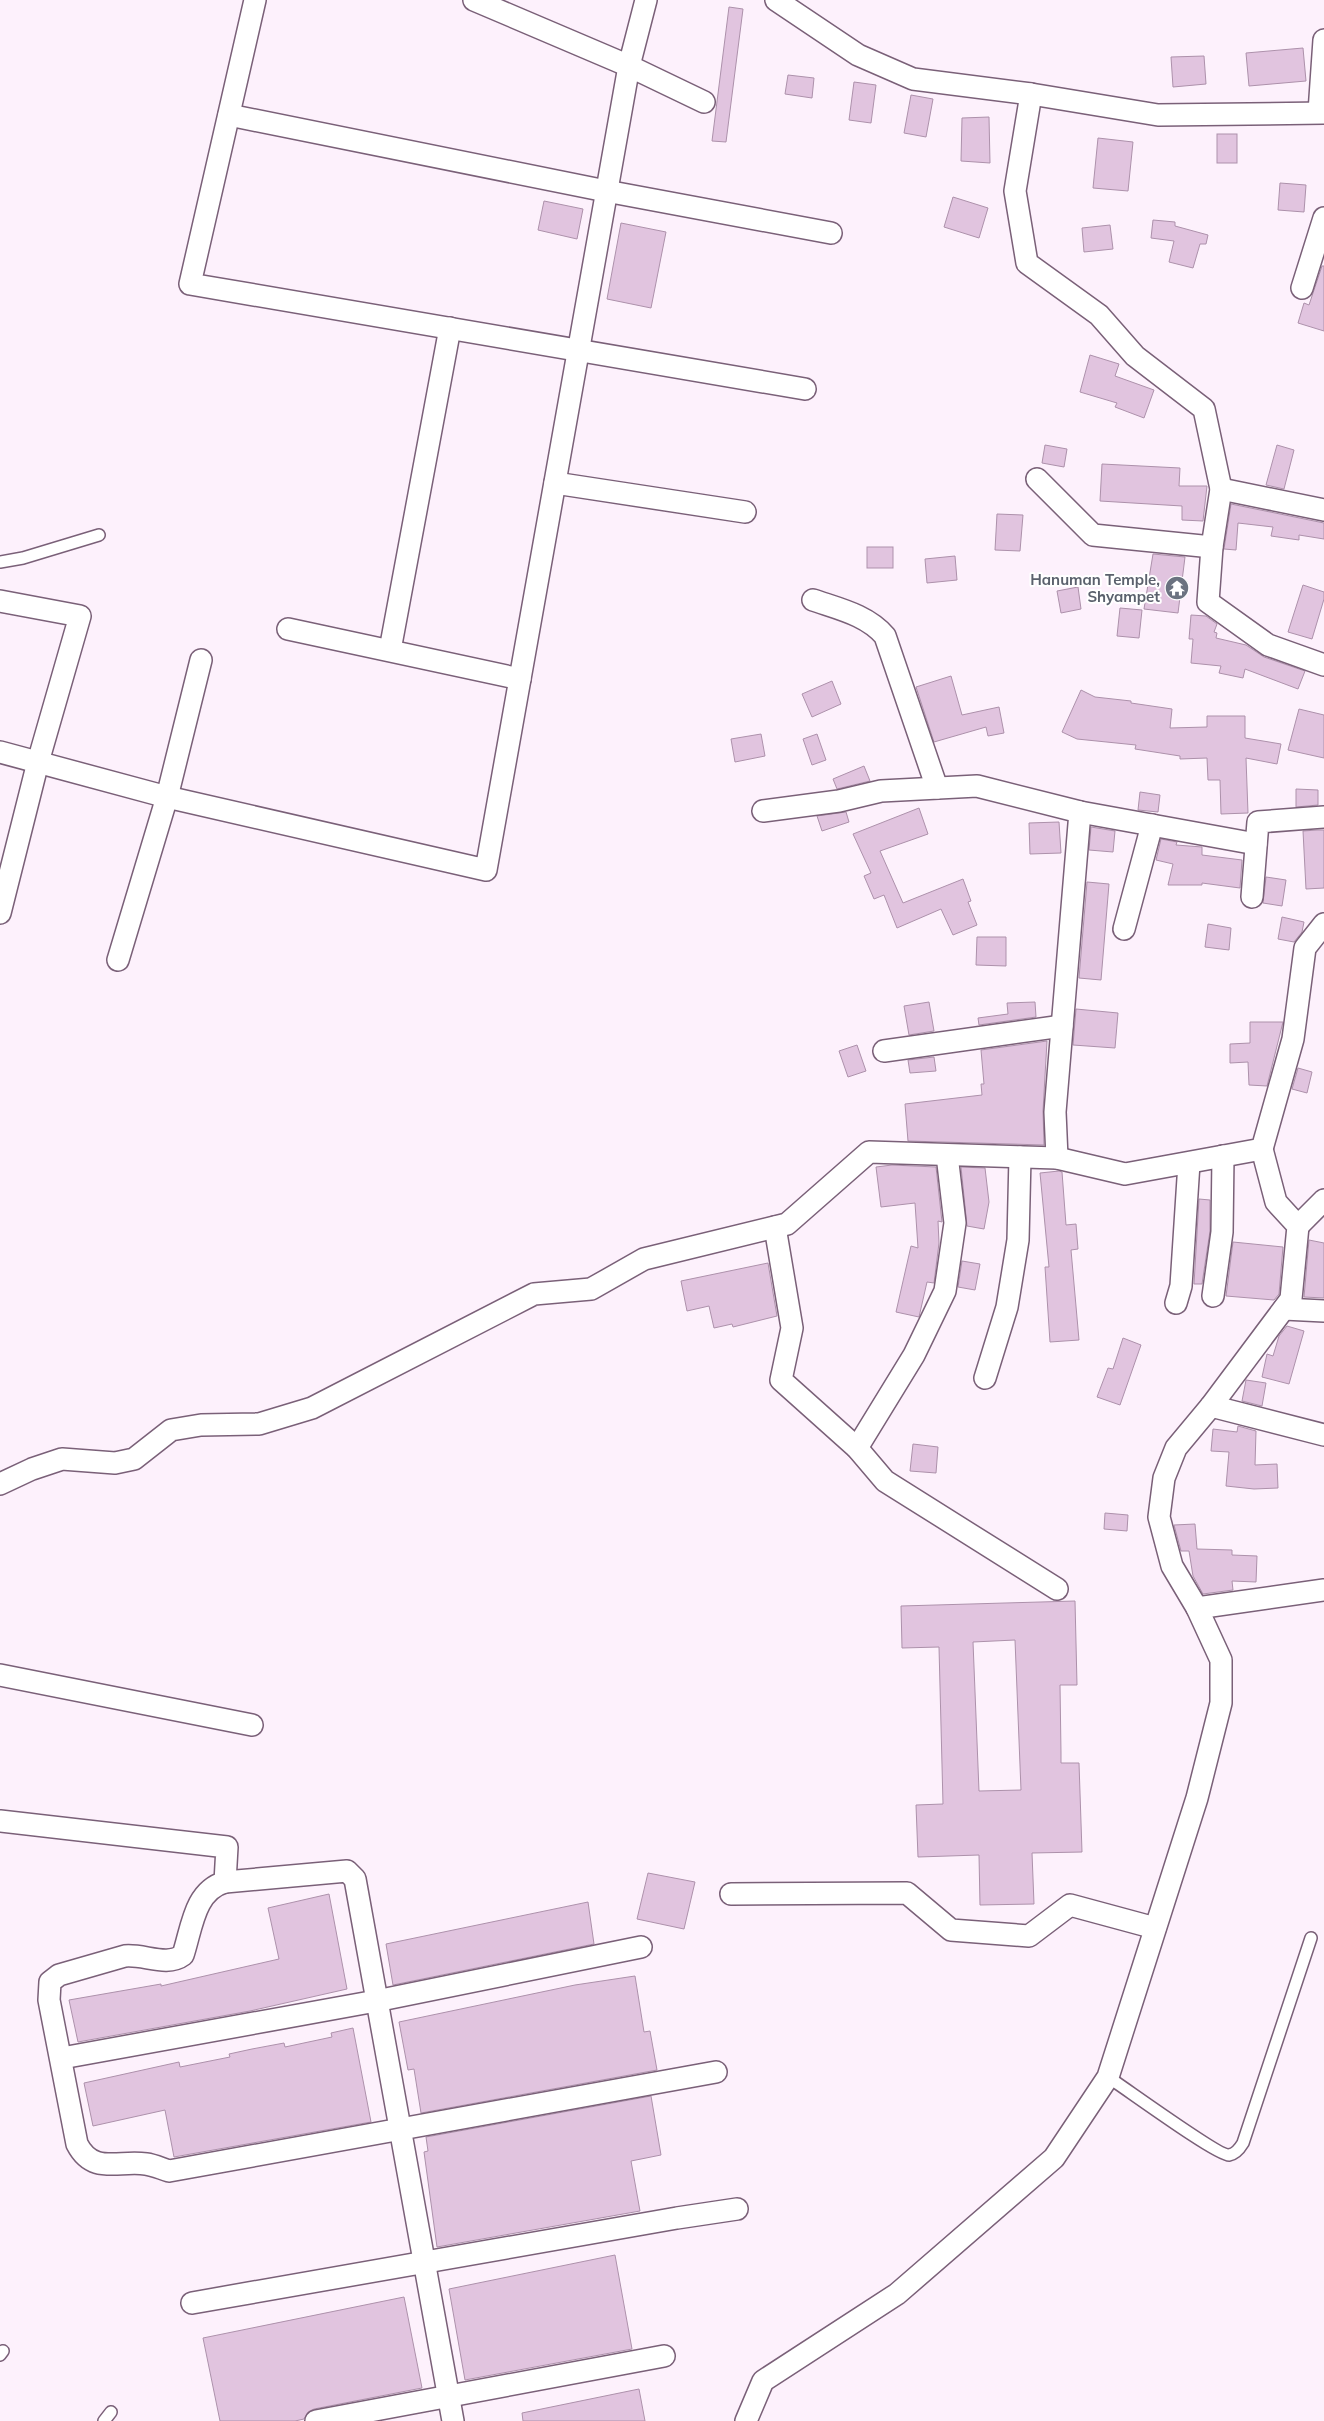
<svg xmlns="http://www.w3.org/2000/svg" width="1324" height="2421" font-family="Mulish,sans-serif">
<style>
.building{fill:#e1c4df;stroke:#ad91ab;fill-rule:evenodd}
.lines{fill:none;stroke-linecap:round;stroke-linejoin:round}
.lane-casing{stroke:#7a6078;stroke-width:14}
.street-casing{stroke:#7a6078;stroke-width:24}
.lane{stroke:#fff;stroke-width:11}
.street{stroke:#fff;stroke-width:21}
.labels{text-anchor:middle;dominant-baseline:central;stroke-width:4;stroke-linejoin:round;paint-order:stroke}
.worship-label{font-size:15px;font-weight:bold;fill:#5b616d;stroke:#fff;text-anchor:end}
</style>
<rect width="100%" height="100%" fill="#fdf1fc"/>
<g class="building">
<polygon points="729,7 743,9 726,142 712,141"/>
<polygon points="1303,48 1306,81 1249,86 1246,53"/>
<polygon points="1204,56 1206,84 1173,87 1171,57"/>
<polygon points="788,75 814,78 812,98 785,94"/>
<polygon points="854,82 876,85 871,123 849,120"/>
<polygon points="911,95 933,99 926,137 904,133"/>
<polygon points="989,117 990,163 961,161 962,118"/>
<rect x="1217" y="134" width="20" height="29"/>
<polygon points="1098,138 1133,142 1128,191 1093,188"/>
<polygon points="1280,183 1306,185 1304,212 1278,210"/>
<polygon points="953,197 988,208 979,238 944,227"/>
<polygon points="544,201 583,209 577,239 538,230"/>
<polygon points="1153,220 1175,222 1175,226 1208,235 1206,244 1200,244 1193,268 1169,262 1174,241 1151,238"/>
<polygon points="621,223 666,232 651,308 607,299"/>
<polygon points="1110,225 1113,249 1084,252 1082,228"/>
<polygon points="1322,266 1324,266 1324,331 1298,323 1304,303 1309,305"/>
<polygon points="1090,355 1119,364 1115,376 1154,390 1144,418 1115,407 1117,403 1080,392"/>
<polygon points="1045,445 1067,449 1064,467 1042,463"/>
<polygon points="1277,445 1294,450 1284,489 1266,485"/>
<polygon points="1102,464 1180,468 1179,486 1207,486 1203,521 1182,520 1182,506 1100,501"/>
<polygon points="1231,504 1324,523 1324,539 1299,535 1299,540 1271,536 1273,527 1238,523 1236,550 1224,549"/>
<polygon points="997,514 1023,515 1020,551 995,550"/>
<rect x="867" y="547" width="26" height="21"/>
<polygon points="1153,554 1185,557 1178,613 1144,609"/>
<polygon points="955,556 957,580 927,583 925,559"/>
<polygon points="1303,585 1324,592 1324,599 1312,639 1288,632"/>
<polygon points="1078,587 1081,609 1061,613 1057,591"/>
<polygon points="1120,608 1142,610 1139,638 1117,636"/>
<polygon points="1191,615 1206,616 1217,624 1214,632 1217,633 1216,638 1246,645 1264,657 1305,671 1298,689 1245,669 1243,678 1219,673 1221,666 1191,663 1193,639 1189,639"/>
<polygon points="951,676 962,715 999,707 1004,733 988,736 986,727 934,742 916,687"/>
<polygon points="832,681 841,704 812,717 802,694"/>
<polygon points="1081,690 1095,697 1131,701 1131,703 1172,709 1170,728 1207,727 1207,716 1245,716 1245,738 1281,744 1277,764 1246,758 1248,813 1221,814 1220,780 1208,780 1207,758 1180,759 1180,756 1135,749 1136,745 1077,739 1062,732"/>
<polygon points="1299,709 1324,715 1324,758 1288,750"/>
<polygon points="761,734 765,756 735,762 731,739"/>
<polygon points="817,734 826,760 812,765 803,739"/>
<polygon points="864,766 870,781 837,789 833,779"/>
<polygon points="1296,789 1318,790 1318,805 1296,807"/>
<polygon points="1140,792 1160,795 1158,812 1138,810"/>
<polygon points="919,808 928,834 880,851 903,903 963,879 971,901 968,902 977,925 953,935 941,909 897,928 884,895 874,899 864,876 871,873 853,834"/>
<polygon points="846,812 849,822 822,831 817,816"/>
<polygon points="1059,822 1061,853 1030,854 1029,823"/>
<polygon points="1091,827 1115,831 1113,852 1089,850"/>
<polygon points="1317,830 1324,830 1324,888 1306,889 1303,831"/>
<polygon points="1161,839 1177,842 1176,845 1202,847 1202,855 1242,860 1240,888 1202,883 1202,885 1168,885 1173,864 1156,860"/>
<polygon points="1266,877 1286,880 1282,906 1263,903"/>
<polygon points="1087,882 1109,884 1101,980 1079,978"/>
<polygon points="1282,917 1304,922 1302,932 1294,942 1278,939"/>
<polygon points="1208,924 1231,928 1229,950 1205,947"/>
<polygon points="977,937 1006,937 1006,966 976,965"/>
<polygon points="929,1002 934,1031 909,1035 904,1006"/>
<polygon points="1035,1002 1036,1017 979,1025 978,1018 1008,1014 1007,1003"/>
<polygon points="1076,1009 1118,1013 1115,1048 1073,1045"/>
<polygon points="1250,1022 1283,1022 1267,1086 1249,1085 1248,1062 1230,1063 1230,1044 1250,1043"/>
<polygon points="1047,1041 1043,1111 1044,1145 908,1141 905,1104 982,1095 981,1084 984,1084 981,1050"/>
<polygon points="857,1045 866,1071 848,1077 839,1051"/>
<polygon points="934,1057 936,1071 910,1073 908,1060"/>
<polygon points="1298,1068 1312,1072 1307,1093 1292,1089"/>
<polygon points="892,1165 936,1167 942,1222 938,1221 939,1243 934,1283 927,1282 919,1317 896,1312 911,1246 918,1248 915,1203 881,1207 876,1167"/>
<polygon points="961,1167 985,1168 989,1202 984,1229 967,1226"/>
<polygon points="1059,1171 1062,1172 1066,1225 1076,1224 1078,1249 1071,1250 1079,1340 1050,1342 1045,1267 1049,1267 1040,1173"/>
<polygon points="1199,1199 1210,1200 1210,1231 1202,1284 1194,1284"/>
<polygon points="1309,1240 1324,1243 1324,1298 1304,1297"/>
<polygon points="1233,1242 1283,1247 1279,1294 1274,1300 1226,1296"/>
<polygon points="962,1261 980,1264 975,1290 958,1287"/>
<polygon points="768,1263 777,1316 733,1327 732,1324 714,1328 709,1306 687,1311 681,1281"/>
<polygon points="1287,1326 1304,1331 1289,1384 1262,1377 1267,1354 1273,1356 1279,1336"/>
<polygon points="1123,1338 1141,1345 1120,1405 1097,1397 1108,1368 1113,1369"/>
<polygon points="1246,1380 1266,1383 1262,1406 1242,1401"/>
<polygon points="1238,1426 1256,1431 1255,1465 1277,1464 1278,1488 1254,1489 1226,1486 1229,1452 1211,1451 1213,1429 1237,1432"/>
<polygon points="913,1444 938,1447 936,1473 910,1471"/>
<polygon points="1105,1513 1128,1515 1127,1531 1104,1529"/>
<polygon points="1195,1524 1197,1549 1232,1550 1232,1555 1257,1556 1256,1582 1232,1581 1233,1590 1203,1594 1193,1576 1189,1551 1181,1551 1174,1525"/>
<path d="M1075 1601 1077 1685H1060L1061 1753V1763H1079L1082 1852 1032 1853 1034 1904 980 1905 979 1855 918 1857 916 1805 943 1804 939 1647 902 1648 901 1606ZM1015 1640 1021 1790 979 1791 973 1642Z"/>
<polygon points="648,1873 695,1882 684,1929 637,1919"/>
<polygon points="329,1894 347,1989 250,2011 78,2042 69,2000 161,1984 161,1986 279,1959 268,1908"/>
<polygon points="588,1902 594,1944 393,1985 386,1944"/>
<polygon points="635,1976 644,2032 650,2031 657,2070 421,2113 414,2069 408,2070 399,2022 575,1985"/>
<polygon points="353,2028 371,2122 174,2157 165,2110 93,2126 84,2083 179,2062 180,2067 230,2057 229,2054 252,2049 284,2043 285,2047 332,2037 331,2033"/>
<polygon points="651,2096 661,2155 631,2161 640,2211 437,2247 424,2152 428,2151 426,2137"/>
<polygon points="615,2255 632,2349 465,2380 449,2289"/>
<polygon points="404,2297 422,2388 314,2409 308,2412 304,2419 295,2421 220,2421 203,2338"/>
<polygon points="639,2389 645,2421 523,2421 522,2413"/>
</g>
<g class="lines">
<g class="lane-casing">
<g id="lane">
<polyline points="0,562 23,558 99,535"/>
<path d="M1108 2077C1125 2088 1218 2156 1229 2155 1236 2154 1240 2148 1243 2143L1311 1938"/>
<polyline points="0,2355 3,2351"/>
<polyline points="104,2421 111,2412"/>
</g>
</g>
<g class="street-casing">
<g id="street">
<polyline points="255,0 190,284 805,389"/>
<polyline points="474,0 629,66 704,102"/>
<polyline points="776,0 858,55 913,79 1031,94 1158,115 1324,113"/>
<polyline points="1031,94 1015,191 1027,263 1099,315 1135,356 1204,409 1221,489 1212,547 1208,602 1268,645 1324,665"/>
<polyline points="1319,112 1324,40"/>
<polyline points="229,115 606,191 831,233"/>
<polyline points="1302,288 1324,218"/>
<polyline points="1037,479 1093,535 1212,547"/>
<polyline points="555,483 745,512"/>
<polyline points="1221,489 1324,510"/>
<path d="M813 600C839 609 867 615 885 636L937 788"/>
<polyline points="0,601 80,616 38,762 0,913"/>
<polyline points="288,629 520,679"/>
<polyline points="390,650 450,328"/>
<polyline points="0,752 167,797 486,870 629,66 646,0"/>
<polyline points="763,811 839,801 881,791 977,786 1080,812 1256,844"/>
<polyline points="1252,897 1258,822 1324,817"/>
<polyline points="1124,929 1152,825"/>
<polyline points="118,960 167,797 201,660"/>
<polyline points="884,1051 1062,1026"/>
<polyline points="1057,1158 1055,1112 1080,812"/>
<polyline points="1298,1226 1324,1200"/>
<polyline points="775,1227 792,1328 781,1380 857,1448 885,1481 1057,1589"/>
<polyline points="1213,1296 1222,1232 1223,1156"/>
<polyline points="1176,1303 1181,1286 1189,1163"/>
<polyline points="1284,1309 1324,1311"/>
<polyline points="985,1378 1007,1307 1018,1240 1020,1157"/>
<polyline points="1211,1406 1324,1435"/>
<polyline points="857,1448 914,1355 945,1291 955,1223 947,1155"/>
<polyline points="0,1484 32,1469 62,1459 115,1463 134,1459 171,1430 201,1425 259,1424 312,1408 534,1294 591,1289 644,1259 787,1224 869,1152 1057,1158 1125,1174 1262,1149 1293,1039 1305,948 1324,924"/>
<polyline points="1197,1608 1324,1590"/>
<polyline points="0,1675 252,1725"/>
<path d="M0 1821 227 1847 225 1882C194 1891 192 1928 183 1955 167 1967 144 1954 125 1956L59 1975 50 1982 49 2000 77 2144C93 2175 118 2160 146 2164 154 2165 162 2169 169 2171L716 2072"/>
<polyline points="225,1882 347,1871 355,1879 453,2421"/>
<polyline points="731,1894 907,1893 951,1930 1029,1936 1070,1905 1155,1928"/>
<polyline points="62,2058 376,2001 641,1947"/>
<polyline points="192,2303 677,2218 737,2209"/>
<polyline points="316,2421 664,2356"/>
<polyline points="746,2421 763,2381 897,2294 1054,2158 1108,2077 1197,1798 1221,1703 1221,1660 1197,1608 1172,1566 1159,1517 1164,1478 1176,1448 1211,1406 1291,1299 1298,1226 1276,1202 1262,1149"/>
</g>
</g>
<use href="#lane" class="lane"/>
<use href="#street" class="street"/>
</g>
<defs>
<g id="temple-disc" transform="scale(1.25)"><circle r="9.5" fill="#6b7280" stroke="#fff"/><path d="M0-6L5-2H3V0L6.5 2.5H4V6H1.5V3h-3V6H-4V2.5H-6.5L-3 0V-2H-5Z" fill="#fff"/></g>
</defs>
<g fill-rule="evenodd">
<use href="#temple-disc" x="1177" y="588"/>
</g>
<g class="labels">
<g class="worship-label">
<text x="1160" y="579">Hanuman Temple,<tspan x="1160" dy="17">Shyampet</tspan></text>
</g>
</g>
</svg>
